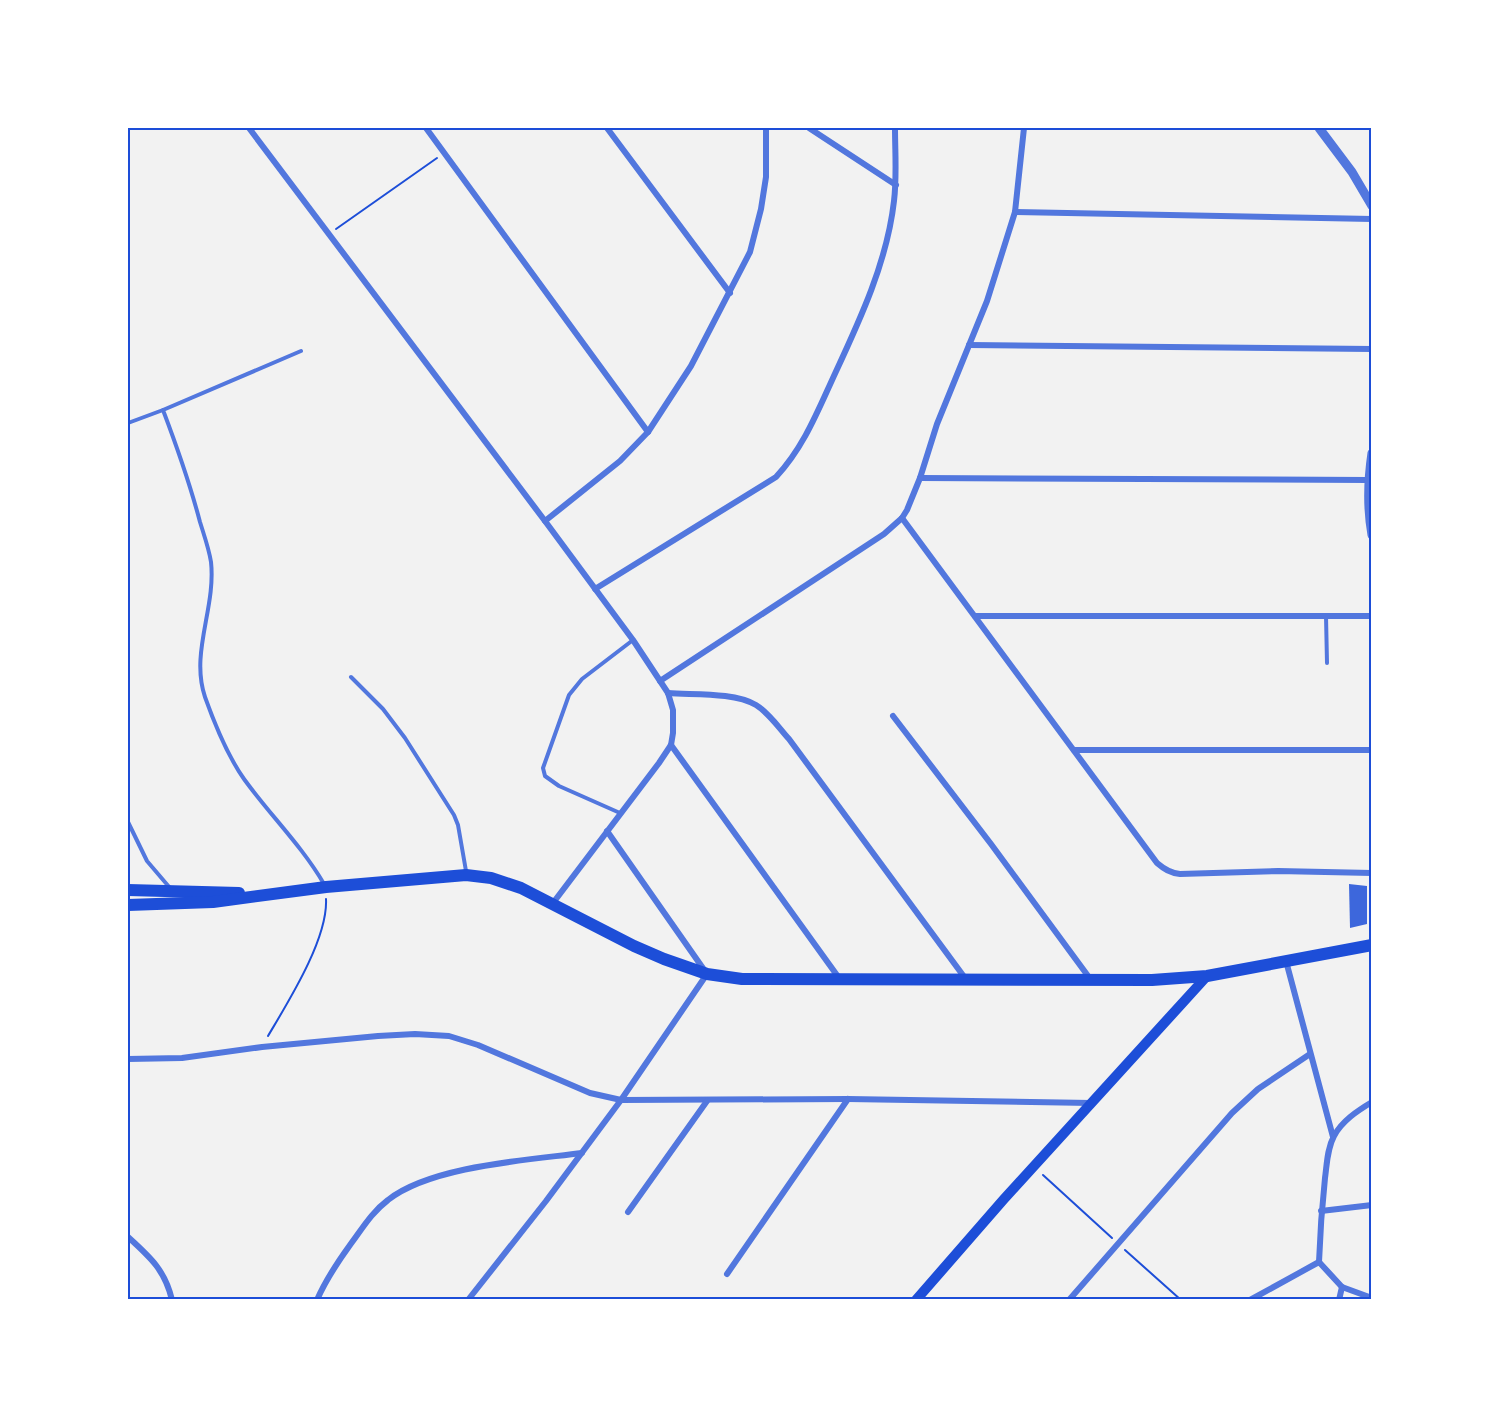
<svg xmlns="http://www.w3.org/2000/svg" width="1499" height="1427" font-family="'Crimson Pro',serif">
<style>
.building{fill:#3d67dc}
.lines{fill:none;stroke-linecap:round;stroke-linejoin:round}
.path{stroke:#1d4ed8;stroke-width:2}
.service{stroke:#5277de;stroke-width:4}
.minor{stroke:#5277de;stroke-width:6}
.tertiary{stroke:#5277de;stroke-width:9}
.secondary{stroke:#1d4ed8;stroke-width:10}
.primary{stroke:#1d4ed8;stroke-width:12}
.neatline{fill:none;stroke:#1d4ed8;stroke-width:2}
</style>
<rect width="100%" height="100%" fill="#f2f2f2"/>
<polygon class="building" points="1349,884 1367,886 1367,924 1350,928"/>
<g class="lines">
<g class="path">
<polyline points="336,229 437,158"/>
<path d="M268 1036C288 1002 328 939 326 899"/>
<polyline points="1043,1175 1112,1238"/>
<polyline points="1125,1250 1181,1300"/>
</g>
<g class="service">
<path d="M301 351 163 410C177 447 190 484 200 522 204 535 209 549 211 562 216 608 190 653 205 697 215 725 227 755 244 779 270 815 302 846 324 884"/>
<polyline points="128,423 163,410"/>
<polyline points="1326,616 1327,663"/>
<polyline points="351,677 383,709 405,738 454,815 458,825 466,871"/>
<polyline points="620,813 559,786 545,776 543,768 569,695 582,679 633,640"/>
<polyline points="128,822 147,861 170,888"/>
</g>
<g class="minor">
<polyline points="249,128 545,521 633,640 668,693 673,710 673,733 671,745 659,763 553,903"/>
<polyline points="426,128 648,432"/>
<polyline points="607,128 730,293"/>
<polyline points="809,128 896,185"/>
<polyline points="1015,212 1372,219"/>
<polyline points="969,345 1372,349"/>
<polyline points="920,478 1368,480"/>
<path d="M902 518 1157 863C1164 869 1170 873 1180 874L1278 871 1372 873"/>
<polyline points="545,521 620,461 648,432 691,366 750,252 761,209 766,177 766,128"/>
<path d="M595 589 776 477C803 448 817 413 833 378 859 322 887 263 894 201 897 177 895 152 895 128"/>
<polyline points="975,616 1372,616"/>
<polyline points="660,681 884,534 902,518 907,510 920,478 937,424 987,301 1015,212 1024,128"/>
<path d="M668 693C694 695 734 692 756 705 769 713 779 728 789 739L965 978"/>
<polyline points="893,716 991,844 1091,980"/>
<polyline points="671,745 839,978"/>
<polyline points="1074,750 1372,750"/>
<polyline points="1286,961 1333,1137"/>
<polyline points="128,1059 182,1058 262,1047 378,1036 415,1034 449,1036 478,1045 590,1093 621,1100 848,1099 1091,1103"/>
<path d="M1372 1102C1357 1111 1342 1121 1334 1136 1327 1149 1327 1164 1325 1178 1322 1206 1320 1234 1319 1262L1342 1287 1372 1298"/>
<polyline points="1321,1211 1372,1205"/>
<polyline points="628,1212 707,1101"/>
<path d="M128 1237C150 1257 165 1270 172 1300"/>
<polyline points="727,1274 848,1099"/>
<path d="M317 1300C326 1279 337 1263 350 1245 362 1229 372 1212 388 1200 431 1166 528 1160 582 1153"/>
<polyline points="468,1300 546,1201 621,1100 707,974 607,831"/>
<polyline points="1069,1300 1232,1113 1258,1089 1310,1054"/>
<polyline points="1250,1300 1319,1262"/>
<polyline points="1339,1300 1342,1287"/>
</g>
<g class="tertiary">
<polyline points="1319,128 1352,172 1372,206"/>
<path d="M1372 453C1368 480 1367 507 1372 535"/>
</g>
<polyline class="secondary" points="916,1300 1004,1199 1207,976"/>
<g class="primary">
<polyline points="128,890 239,893"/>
<polyline points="128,905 213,902 326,887 466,875 491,878 521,888 634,946 664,959 707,974 742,979 1152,980 1207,976 1372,945"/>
</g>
</g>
<rect width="1499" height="1427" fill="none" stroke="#ffffff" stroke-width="258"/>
<rect x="129" y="129" width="1241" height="1169" class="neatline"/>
</svg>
